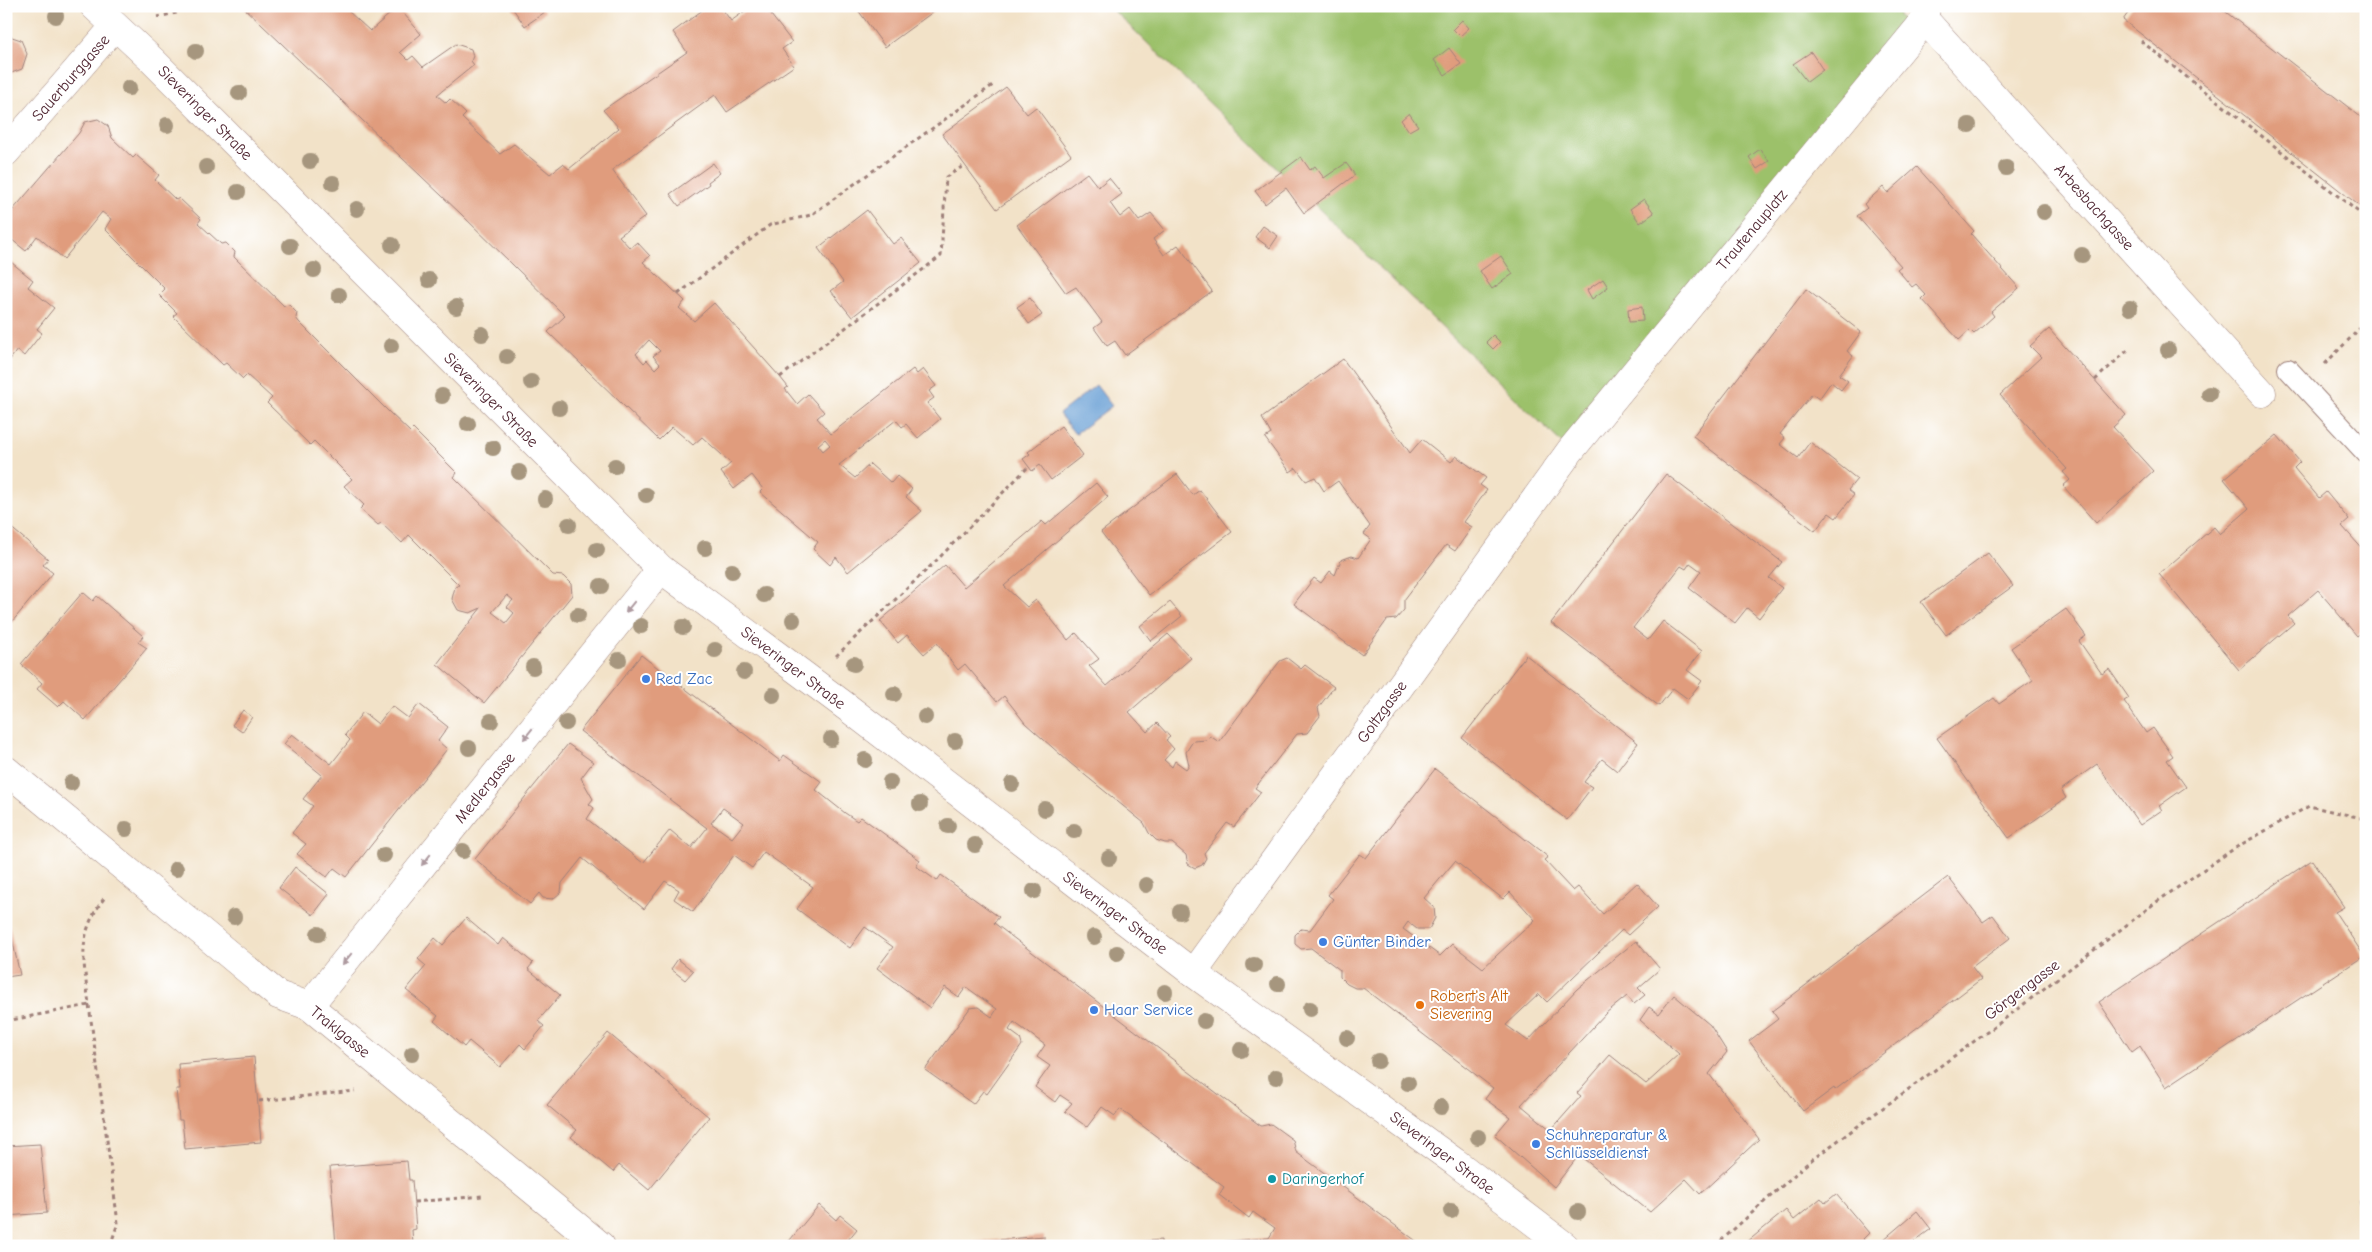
<svg xmlns="http://www.w3.org/2000/svg" width="2372" height="1252" font-family="'Comic Neue',sans-serif">
<style>
.green{fill:#9cc16b;stroke:#73704b}
.water{fill:#669ed4;stroke:#585e80}
.building{fill:#e09c7d;fill-rule:evenodd}
.lines{fill:none;stroke-linecap:round;stroke-linejoin:round}
.service-casing{stroke:#9e807a;stroke-width:22}
.minor-casing{stroke:#9e807a;stroke-width:29}
.secondary-casing{stroke:#9e807a;stroke-width:29}
.path{stroke:#9e807a;stroke-width:3;stroke-dasharray:4 4;stroke-linecap:butt}
.service{stroke:#fff;stroke-width:20}
.minor{stroke:#fff;stroke-width:28}
.secondary{stroke:#fff;stroke-width:28}
.tree{fill:#a6967e}
.oneway{fill:#ae9aa0}
.shop-dot{fill:#3f7fe0;stroke:#fff;stroke-width:2}
.food-dot{fill:#e8710a;stroke:#fff;stroke-width:2}
.culture-dot{fill:#0f9aa8;stroke:#fff;stroke-width:2}
.labels{text-anchor:middle;dominant-baseline:central;stroke-width:4;stroke-linejoin:round;paint-order:stroke}
.street-label{font-size:16px;fill:#4a1f2b;stroke:#fff}
.shop-label{font-size:16px;fill:#366cbe;stroke:#fff;text-anchor:start}
.food-label{font-size:16px;fill:#c56008;stroke:#fff;text-anchor:start}
.culture-label{font-size:16px;fill:#0d838f;stroke:#fff;text-anchor:start}
</style>
<rect width="100%" height="100%" fill="#fff"/>
<filter id="ink" filterUnits="userSpaceOnUse"><feTurbulence type="fractalNoise" baseFrequency=".02" numOctaves="2"/><feDisplacementMap in="SourceGraphic" scale="10" xChannelSelector="R" yChannelSelector="G"/><feConvolveMatrix kernelMatrix="1 2 1 2 8 2 1 2 1" color-interpolation-filters="sRGB"/></filter>
<filter id="wash" filterUnits="userSpaceOnUse"><feTurbulence type="fractalNoise" baseFrequency=".0096" numOctaves="4" result="noise"/><feDisplacementMap in="SourceGraphic" scale="20" xChannelSelector="R" yChannelSelector="G"/><feGaussianBlur stdDeviation="1.12" result="paint"/><feColorMatrix in="noise" values="0 0 0 0 0 0 0 0 0 0 0 0 0 0 0 0 0 1.4 0 .05"/><feComposite in="paint" operator="in"/></filter>
<g filter="url(#wash)">
<rect width="100%" height="100%" fill="#f2e2c8"/>
<polygon class="green" points="1109,6 1899,6 1899,16 1916,31 1570,451"/>
<polygon class="water" points="1096,385 1112,406 1075,434 1059,414"/>
<g id="blocks">
<g class="building">
<path d="M242 6H354L348 11 370 31 398 7 421 34 400 52 408 60 413 56 423 67 456 44 471 49 473 56 471 61 474 65 437 95 446 103 450 99 466 114 462 118 500 154 514 144 550 174 563 164 569 169 619 128 603 110 687 52 673 32 708 6H720L731 21 752 6H764L792 42 782 49 794 66 727 112 715 95 612 170 646 216 619 236 630 248 637 242 650 256 643 262 685 301 679 308 694 321 714 303 780 377 788 387 785 389 797 404 808 394 824 412 817 418 831 434 913 369 917 374 923 369 936 386 929 391 934 398 927 403 940 419 918 438 906 424 902 427 896 420 839 465 855 478 870 464 891 483 897 476 912 489 906 497 922 511 848 572 836 557 830 565 813 549 818 542 760 492 763 489 752 475 734 489 721 472 731 463 702 437 693 445 672 427 659 440 548 332 565 316 461 214ZM649 340 660 351 653 356 660 364 655 369 647 360 644 363 636 354ZM825 439 830 445 823 451 818 445Z"/>
<polygon points="511,6 540,6 545,12 525,26"/>
<polygon points="855,6 941,6 885,47"/>
<polygon points="2133,6 2218,6 2366,121 2366,211 2123,20"/>
<polygon points="1462,20 1469,28 1460,36 1453,29"/>
<polygon points="6,35 21,40 27,54 22,69 6,75"/>
<polygon points="1449,48 1461,64 1445,75 1434,60"/>
<polygon points="1811,52 1823,70 1807,82 1793,64"/>
<polygon points="1006,87 1027,114 1036,107 1071,155 997,209 942,134"/>
<polygon points="1409,113 1418,126 1409,131 1401,120"/>
<path d="M98 119 108 126 112 138 133 158 136 155 159 175 155 180 176 200 179 198 201 219 198 223 221 244 226 243 235 252 234 257 284 306 289 305 297 313 296 318 299 322 389 412 410 432 413 429 457 473 454 477 553 575 563 576 571 584 572 595 484 703 437 664 481 608 470 613 458 610 452 599 455 587 459 585 409 535 402 543 381 523 378 525 360 509 364 505 344 486 352 479 314 441 310 445 267 403 272 398 247 375 243 379 226 363 223 365 173 316 177 313 159 295 165 289 105 229 111 219 102 212 64 259 37 236 26 251 6 235V218L79 133 85 122ZM507 595 513 600 507 607 514 613 506 623 492 612Z"/>
<polygon points="1760,149 1769,161 1757,169 1749,157"/>
<polygon points="1301,157 1310,170 1315,166 1324,178 1346,163 1355,175 1304,213 1286,188 1265,204 1255,191"/>
<polygon points="713,163 720,173 708,182 709,184 679,206 670,194"/>
<polygon points="1917,167 1974,231 1971,234 2019,288 1991,312 1994,316 1974,334 1970,330 1959,340 1922,299 1926,295 1916,284 1912,287 1897,269 1901,266 1857,216 1867,208 1864,204 1883,187 1888,193"/>
<polygon points="1087,173 1098,187 1109,178 1122,194 1110,203 1120,217 1130,209 1139,221 1151,213 1165,230 1153,239 1164,255 1178,245 1212,291 1125,355 1115,341 1107,346 1094,328 1102,322 1076,287 1066,293 1017,225"/>
<polygon points="1644,199 1654,213 1640,223 1630,209"/>
<polygon points="867,210 893,244 901,238 921,263 852,317 831,291 843,282 818,248"/>
<polygon points="1263,226 1278,236 1270,248 1255,237"/>
<polygon points="1501,256 1513,274 1492,289 1480,271"/>
<polygon points="6,258 33,280 28,287 54,308 37,329 42,333 24,356 17,350 9,361 6,358"/>
<polygon points="1603,279 1608,287 1592,299 1587,290"/>
<polygon points="1806,289 1861,332 1847,351 1853,356 1839,375 1848,381 1841,390 1831,382 1819,399 1812,394 1780,434 1785,438 1780,444 1798,458 1810,442 1857,479 1848,490 1854,495 1836,518 1829,513 1815,531 1693,436"/>
<polygon points="1030,298 1042,315 1029,324 1017,307"/>
<polygon points="1642,307 1643,321 1629,322 1628,309"/>
<polygon points="2049,329 2126,415 2113,427 2153,471 2096,523 2063,486 2070,480 2063,472 2067,469 2000,395 2041,357 2030,346"/>
<polygon points="1493,335 1500,342 1493,349 1486,342"/>
<polygon points="1343,359 1410,453 1422,439 1451,462 1456,456 1486,478 1480,485 1487,490 1464,522 1472,527 1455,551 1446,545 1404,600 1404,610 1396,619 1387,620 1362,655 1294,604 1314,578 1321,583 1330,571 1335,575 1341,560 1352,556 1358,558 1371,539 1364,534 1370,526 1338,481 1324,491 1315,477 1306,481 1296,468 1290,472 1265,438 1271,434 1262,418"/>
<polygon points="1061,426 1083,455 1051,480 1040,465 1032,471 1023,459 1030,454 1028,452"/>
<polygon points="2277,435 2300,462 2294,468 2319,498 2326,492 2349,520 2342,526 2366,553 2366,629 2357,636 2318,590 2288,616 2294,623 2239,670 2159,574 2214,527 2220,534 2249,509 2224,479"/>
<polygon points="1177,474 1193,495 1200,490 1232,532 1149,595 1101,532"/>
<polygon points="1666,474 1782,562 1769,578 1782,588 1759,618 1747,608 1735,623 1689,588 1701,571 1690,563 1686,569 1681,566 1633,628 1648,640 1663,621 1702,651 1687,670 1702,681 1688,699 1673,688 1659,706 1551,623"/>
<polygon points="1096,483 1108,497 1004,586 1027,607 1036,600 1068,640 1076,633 1099,659 1089,666 1107,686 1168,634 1191,658 1129,712 1147,732 1157,723 1170,737 1166,740 1174,749 1164,760 1172,767 1175,761 1186,769 1189,765 1186,752 1193,741 1207,740 1210,736 1219,742 1280,661 1287,658 1301,669 1305,665 1334,687 1318,708 1320,716 1307,733 1297,734 1255,788 1261,792 1234,827 1227,823 1204,853 1206,858 1202,865 1195,868 1188,864 1186,855 1172,843 1165,843 1156,840 1149,833 1144,823 1070,763 1025,723 1004,696 997,702 965,664 958,670 937,643 924,654 907,635 898,643 880,621 945,565 964,587 1042,521 1046,525"/>
<polygon points="8,525 48,559 43,565 53,573 6,629"/>
<polygon points="1988,553 2013,586 1946,635 1921,602"/>
<polygon points="83,592 93,601 97,596 143,636 138,642 147,648 85,720 64,701 58,707 37,689 42,683 21,664"/>
<polygon points="1170,602 1182,616 1151,641 1140,626"/>
<polygon points="2066,609 2086,636 2079,641 2102,674 2109,669 2129,698 2124,701 2146,733 2153,728 2173,756 2167,760 2186,787 2159,806 2162,810 2140,825 2097,764 2061,790 2066,798 2009,838 1937,738 1994,698 1999,704 2033,680 2011,648"/>
<path d="M641 655 780 761 784 755 822 782 816 790 845 813 857 821 861 817 920 860 916 866 937 881 941 875 999 917 994 923 1243 1113 1261 1126 1271 1124 1293 1140 1296 1152 1423 1246H1216V1242L1269 1238 1275 1228 1253 1212 1249 1218 1219 1195 1224 1187 1120 1109 1115 1116 1102 1107 1087 1127 1065 1111 1072 1103 1060 1095 1055 1102 1035 1087 1050 1066 1037 1057 1045 1045 1014 1022 1009 1030 1020 1038 1022 1045 987 1094 983 1091 973 1104 925 1070 970 1008 978 1007 992 1017 997 1009 966 987 959 997 945 987 930 1008 877 968 893 947 865 927 850 948 797 909 813 887 764 852 752 868 734 855 693 912 674 899 679 890 665 881 644 909 582 858 562 883 561 892 553 899 543 898 539 893 530 904 475 859 568 744 593 762 581 778 593 799 589 804 594 808 587 819 643 863 670 830 691 848 707 828 580 731ZM723 808 744 823 732 838 711 823Z"/>
<polygon points="1526,655 1638,743 1617,771 1602,759 1584,782 1592,787 1567,820 1462,738"/>
<polygon points="419,704 448,727 438,741 447,749 346,877 334,868 327,877 297,854 306,844 292,833 313,806 303,799 322,775 284,744 292,734 331,764 350,740 345,735 363,712 378,724 392,706 408,718"/>
<polygon points="243,710 252,717 242,732 232,725"/>
<path d="M1435 769 1548 857 1544 860 1573 891 1578 887 1603 914 1637 883 1658 907 1628 935 1622 930 1547 1002 1539 994 1506 1025 1528 1041 1577 989 1636 941 1660 969 1638 988 1645 995 1634 1004 1627 996 1606 1013 1521 1105 1551 1130 1581 1096 1577 1093 1610 1055 1646 1084 1679 1054 1640 1020 1649 1007 1659 1014 1674 995 1710 1025 1727 1052 1709 1074 1759 1139 1700 1194 1686 1179 1650 1212 1579 1155 1554 1187 1495 1135 1510 1117 1485 1099 1493 1088 1363 988H1355L1347 984 1340 977V970L1311 948 1301 949 1295 944V935L1301 929 1310 930 1333 899 1328 895 1360 854 1366 858ZM1455 861 1503 899 1510 892 1535 920 1483 968 1452 944 1440 956 1403 929 1408 922 1417 929H1429L1435 918 1434 907 1424 898Z"/>
<polygon points="2312,860 2344,907 2335,912 2364,956 2166,1087 2140,1046 2132,1052 2099,1002"/>
<polygon points="295,867 329,894 313,915 279,888"/>
<polygon points="1948,877 1983,922 1993,915 2010,938 1972,967 1981,979 1835,1090 1834,1088 1803,1111 1749,1041 1778,1019 1772,1011"/>
<polygon points="6,911 20,975 6,977"/>
<polygon points="466,918 498,945 503,938 533,963 528,969 560,995 538,1021 544,1026 525,1049 520,1044 500,1067 469,1041 464,1047 434,1021 438,1016 406,990 426,966 418,959 435,938 443,945"/>
<polygon points="678,959 693,971 685,980 671,969"/>
<polygon points="608,1033 709,1117 649,1190 619,1165 613,1172 571,1137 577,1130 547,1105"/>
<polygon points="254,1057 261,1142 185,1149 182,1120 179,1120 176,1089 180,1089 178,1064"/>
<polygon points="40,1144 47,1213 6,1216 6,1146"/>
<polygon points="407,1161 409,1180 412,1180 416,1229 412,1230 413,1244 336,1246 330,1167"/>
<polygon points="1836,1194 1869,1233 1863,1239 1867,1244 1864,1246 1750,1246 1747,1242 1786,1210 1794,1220 1821,1198 1825,1203"/>
<polygon points="2366,1199 2366,1226 2365,1226 2359,1201"/>
<polygon points="819,1205 836,1220 840,1215 857,1229 848,1240 855,1246 785,1246"/>
<polygon points="1917,1211 1931,1229 1908,1246 1876,1246"/>
<polygon points="1044,1236 1044,1246 950,1246 950,1244"/>
<polygon points="1161,1240 1161,1246 1108,1246 1108,1244"/>
</g>
</g>
</g>
<g filter="url(#ink)">
<use href="#blocks" fill-opacity="0" stroke="#9e807a" stroke-width="1"/>
<g class="lines">
<g class="service-casing">
<polyline id="service" points="2288,369 2366,453"/>
</g>
<g class="minor-casing">
<g id="minor">
<polyline points="1925,20 2262,393"/>
<polyline points="6,152 115,26"/>
<polyline points="6,770 278,995 309,1006 601,1246"/>
<polyline points="1193,973 1570,451 1916,31 1925,20 1925,6"/>
<polyline points="309,1006 661,569"/>
</g>
</g>
<g class="secondary-casing">
<polyline id="secondary" points="94,6 152,60 661,569 848,708 1193,973 1455,1162 1565,1246"/>
</g>
<g class="path">
<polyline points="157,17 177,13 184,6"/>
<polyline points="2141,41 2366,218"/>
<polyline points="678,294 770,225 811,215 993,85"/>
<polyline points="2325,364 2366,322"/>
<polyline points="780,377 941,256 946,177 965,165"/>
<polyline points="2095,380 2128,350"/>
<polyline points="836,656 938,559 1028,467"/>
<polyline points="89,1005 118,1223 110,1246"/>
<path d="M6 1021 89 1005C84 961 75 935 106 896"/>
<polyline points="259,1101 355,1091"/>
<polyline points="414,1202 483,1196"/>
<polyline points="1715,1246 1810,1161 1998,1024 2155,903 2235,848 2309,806 2366,819"/>
</g>
<use href="#service" class="service"/>
<use href="#minor" class="minor"/>
<use href="#secondary" class="secondary"/>
</g>
<g class="tree">
<circle cx="56" cy="16" r="8"/>
<circle cx="196" cy="51" r="8"/>
<circle cx="129" cy="88" r="8"/>
<circle cx="239" cy="93" r="8"/>
<circle cx="167" cy="125" r="8"/>
<circle cx="1969" cy="125" r="8"/>
<circle cx="310" cy="161" r="8"/>
<circle cx="206" cy="167" r="8"/>
<circle cx="2006" cy="168" r="8"/>
<circle cx="333" cy="183" r="8"/>
<circle cx="238" cy="192" r="8"/>
<circle cx="357" cy="209" r="8"/>
<circle cx="2044" cy="212" r="8"/>
<circle cx="392" cy="245" r="8"/>
<circle cx="290" cy="246" r="8"/>
<circle cx="2082" cy="255" r="8"/>
<circle cx="314" cy="270" r="8"/>
<circle cx="429" cy="280" r="8"/>
<circle cx="339" cy="295" r="8"/>
<circle cx="456" cy="307" r="8"/>
<circle cx="2130" cy="308" r="8"/>
<circle cx="482" cy="334" r="8"/>
<circle cx="391" cy="346" r="8"/>
<circle cx="2168" cy="350" r="8"/>
<circle cx="507" cy="357" r="8"/>
<circle cx="531" cy="382" r="8"/>
<circle cx="2209" cy="394" r="8"/>
<circle cx="442" cy="396" r="8"/>
<circle cx="559" cy="408" r="8"/>
<circle cx="468" cy="424" r="8"/>
<circle cx="493" cy="448" r="8"/>
<circle cx="615" cy="466" r="8"/>
<circle cx="519" cy="472" r="8"/>
<circle cx="646" cy="495" r="8"/>
<circle cx="545" cy="499" r="8"/>
<circle cx="569" cy="525" r="8"/>
<circle cx="705" cy="548" r="8"/>
<circle cx="597" cy="550" r="8"/>
<circle cx="732" cy="571" r="8"/>
<circle cx="601" cy="586" r="8"/>
<circle cx="764" cy="595" r="8"/>
<circle cx="578" cy="615" r="8"/>
<circle cx="793" cy="620" r="8"/>
<circle cx="641" cy="626" r="8"/>
<circle cx="683" cy="627" r="8"/>
<circle cx="715" cy="650" r="8"/>
<circle cx="619" cy="660" r="8"/>
<circle cx="854" cy="664" r="8"/>
<circle cx="533" cy="667" r="8"/>
<circle cx="744" cy="672" r="8"/>
<circle cx="894" cy="694" r="8"/>
<circle cx="773" cy="695" r="8"/>
<circle cx="925" cy="717" r="8"/>
<circle cx="491" cy="721" r="8"/>
<circle cx="566" cy="723" r="8"/>
<circle cx="831" cy="739" r="8"/>
<circle cx="955" cy="741" r="8"/>
<circle cx="469" cy="748" r="8"/>
<circle cx="865" cy="760" r="8"/>
<circle cx="890" cy="782" r="8"/>
<circle cx="71" cy="783" r="8"/>
<circle cx="1012" cy="784" r="8"/>
<circle cx="920" cy="804" r="8"/>
<circle cx="1045" cy="809" r="8"/>
<circle cx="948" cy="826" r="8"/>
<circle cx="126" cy="829" r="8"/>
<circle cx="1074" cy="831" r="8"/>
<circle cx="975" cy="845" r="8"/>
<circle cx="463" cy="851" r="8"/>
<circle cx="384" cy="855" r="8"/>
<circle cx="1109" cy="858" r="8"/>
<circle cx="176" cy="869" r="8"/>
<circle cx="1146" cy="885" r="8"/>
<circle cx="1034" cy="891" r="8"/>
<circle cx="1180" cy="912" r="8"/>
<circle cx="234" cy="917" r="8"/>
<circle cx="318" cy="934" r="8"/>
<circle cx="1094" cy="937" r="8"/>
<circle cx="1117" cy="953" r="8"/>
<circle cx="1254" cy="965" r="8"/>
<circle cx="1278" cy="984" r="8"/>
<circle cx="1165" cy="992" r="8"/>
<circle cx="1310" cy="1009" r="8"/>
<circle cx="1204" cy="1021" r="8"/>
<circle cx="1347" cy="1038" r="8"/>
<circle cx="1241" cy="1050" r="8"/>
<circle cx="412" cy="1054" r="8"/>
<circle cx="1378" cy="1061" r="8"/>
<circle cx="1276" cy="1077" r="8"/>
<circle cx="1408" cy="1083" r="8"/>
<circle cx="1441" cy="1107" r="8"/>
<circle cx="1478" cy="1137" r="8"/>
<circle cx="1451" cy="1211" r="8"/>
<circle cx="1578" cy="1212" r="8"/>
</g>
<defs><path id="oneway-solid" d="M-6-.8H1V-3.2L6.5 0L1 3.2V.8H-6Z" transform="scale(1.25)"/></defs>
<g class="oneway">
<use href="#oneway-solid" transform="translate(630 607) rotate(129)"/>
<use href="#oneway-solid" transform="translate(528 734) rotate(129)"/>
<use href="#oneway-solid" transform="translate(426 860) rotate(129)"/>
<use href="#oneway-solid" transform="translate(347 959) rotate(129)"/>
</g>
</g>
<g class="shop-dot">
<circle cx="646" cy="679" r="5"/>
<circle cx="1323" cy="942" r="5"/>
<circle cx="1094" cy="1010" r="5"/>
<circle cx="1536" cy="1144" r="5"/>
</g>
<circle class="food-dot" cx="1420" cy="1005" r="5"/>
<circle class="culture-dot" cx="1272" cy="1179" r="5"/>
<g class="labels">
<g class="street-label">
<text transform="translate(71 78) rotate(-49)">Sauerburggasse</text>
<text transform="translate(205 113) rotate(45)">Sieveringer Straße</text>
<text transform="translate(2094 207) rotate(48)">Arbesbachgasse</text>
<text transform="translate(1752 230) rotate(-50)">Trautenauplatz</text>
<text transform="translate(491 400) rotate(45)">Sieveringer Straße</text>
<text transform="translate(793 668) rotate(37)">Sieveringer Straße</text>
<text transform="translate(1382 712) rotate(-54)">Goltzgasse</text>
<text transform="translate(485 788) rotate(-51)">Medlergasse</text>
<text transform="translate(1115 913) rotate(37)">Sieveringer Straße</text>
<text transform="translate(2022 990) rotate(-37)">Görgengasse</text>
<text transform="translate(340 1032) rotate(39)">Traklgasse</text>
<text transform="translate(1442 1153) rotate(37)">Sieveringer Straße</text>
</g>
<g class="shop-label">
<text x="656" y="679">Red Zac</text>
<text x="1333" y="942">Günter Binder</text>
<text x="1104" y="1010">Haar Service</text>
<text x="1546" y="1135">Schuhreparatur &amp;<tspan x="1546" dy="18">Schlüsseldienst</tspan></text>
</g>
<g class="food-label">
<text x="1430" y="996">Robert's Alt<tspan x="1430" dy="18">Sievering</tspan></text>
</g>
<g class="culture-label">
<text x="1282" y="1179">Daringerhof</text>
</g>
</g>
<rect width="2372" height="1252" fill="none" stroke="#fff" stroke-width="25"/>
</svg>
